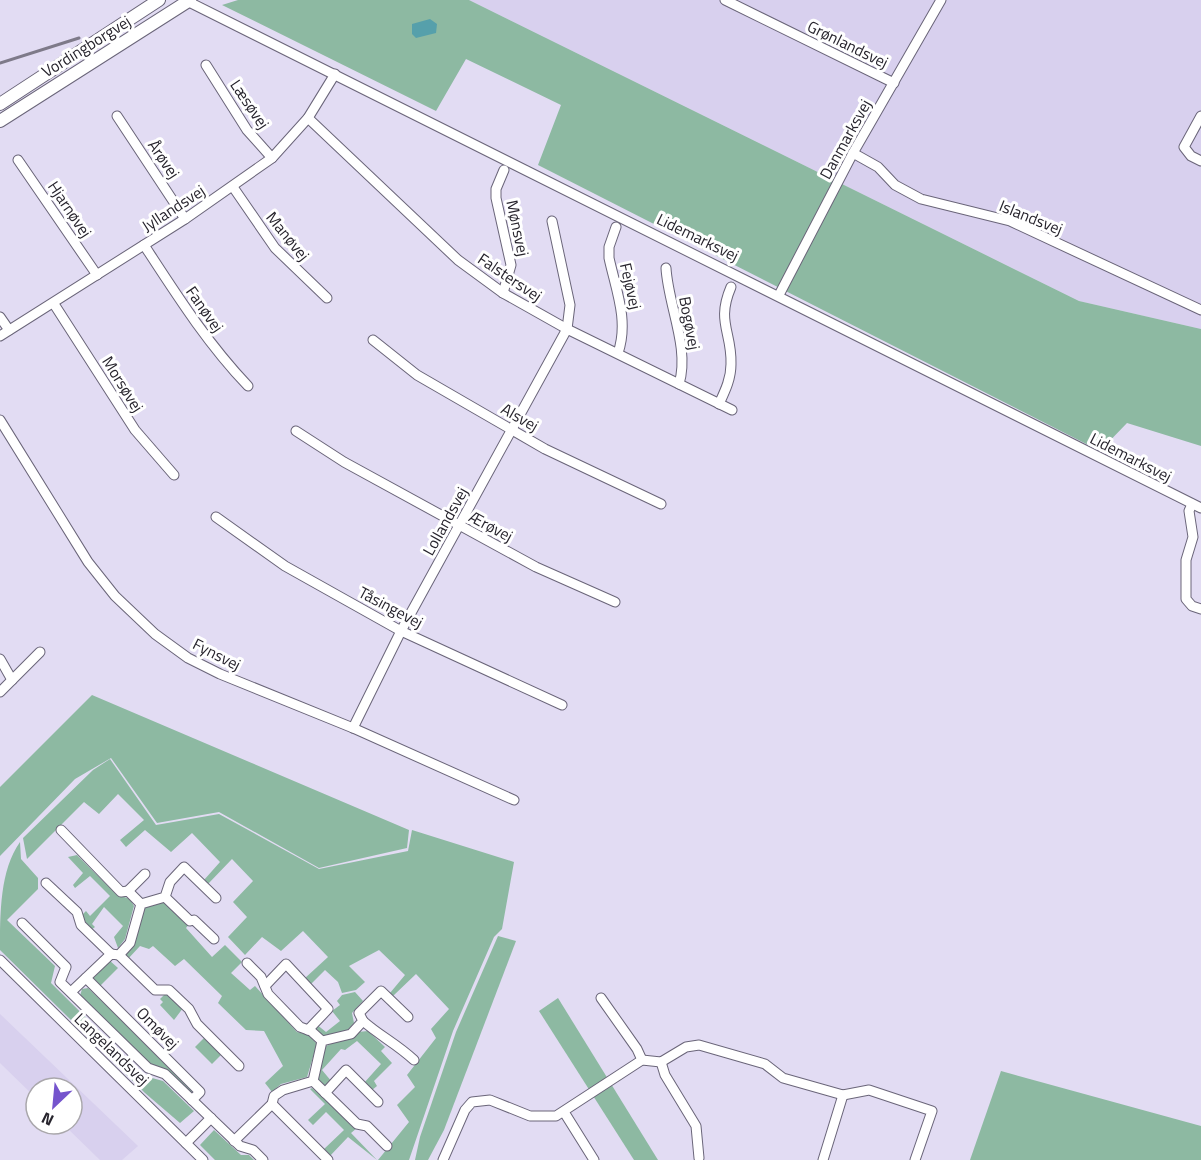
<svg xmlns="http://www.w3.org/2000/svg" width="1201" height="1160" font-family="'Titillium Web',sans-serif">
<style>
.built{fill:#d8d0ee}
.green{fill:#8db9a2}
.water{fill:#56a0ab}
.lines{fill:none;stroke-linecap:round;stroke-linejoin:round}
.minor-casing{stroke:#6a6579;stroke-width:11}
.major-casing{stroke:#6a6579;stroke-width:14}
.minor{stroke:#fff;stroke-width:9}
.major{stroke:#fff;stroke-width:12}
.rail{stroke:#7e7a89;stroke-width:3}
.labels{text-anchor:middle;dominant-baseline:central;stroke-width:6;stroke-linejoin:round;paint-order:stroke}
.street-label{font-size:16px;fill:#27242d;stroke:#fff}
</style>
<rect width="100%" height="100%" fill="#e2dcf3"/>
<g class="built">
<polygon points="469,0 1201,0 1201,329 1079,301"/>
<polygon points="0,1014 138,1146 122,1160 100,1160 63,1124 72,1124 72,1088 36,1088 36,1098 0,1063"/>
</g>
<g class="green">
<polygon points="238,0 469,0 1079,301 1201,329 1201,446 1127,423 1100,451 538,165 561,105 466,59 436,111 222,5"/>
<polygon points="92,695 409,830 407,848 319,868 219,812 157,823 111,758 75,779 0,856 0,787"/>
<polygon points="110,759 156,825 219,814 319,869 408,851 412,830 514,862 502,929 494,937 453,1031 409,1160 378,1160 409,1122 397,1105 415,1087 407,1075 436,1038 431,1029 449,1009 416,974 393,996 390,993 405,975 379,950 349,966 365,982 356,990 342,993 338,982 325,970 310,985 304,979 328,957 303,931 281,951 262,937 245,955 228,937 247,917 233,902 253,881 232,859 208,884 204,880 220,862 192,833 171,852 145,830 126,847 120,840 144,820 118,794 99,814 84,802 27,859 23,838 93,770"/>
<path d="M20 842 21 859 38 878V889L7 920 55 966 51 983 145 1076 163 1081 194 1111 180 1123 145 1093 0 950C0 913 0 870 20 842Z"/>
<polygon points="77,855 116,894 130,899 134,906 125,939 118,948 114,937 123,926 104,907 92,924 95,927 91,930 83,923 82,915 86,911 90,916 110,896 90,876 75,888 73,885 83,873 68,857"/>
<polygon points="166,902 189,924 186,928 212,957 225,945 242,962 231,973 250,990 255,986 297,1032 309,1035 317,1044 307,1077 281,1084 272,1092 265,1083 283,1066 264,1031 246,1030 218,1003 222,996 184,959 175,966 153,946 149,949 140,946 127,960 119,953 133,940 144,906"/>
<polygon points="498,936 516,941 444,1130 428,1160 415,1160 420,1137 456,1032"/>
<polygon points="109,960 118,968 99,987 93,978"/>
<polygon points="88,988 194,1090 191,1093 152,1066 80,996 82,989"/>
<polygon points="355,992 363,1001 352,1013 354,1023 346,1032 323,1037 315,1029 316,1024 326,1032 340,1021 332,1011 340,1005 337,1001 342,995"/>
<polygon points="166,993 183,1008 174,1020 160,1005 163,1002 160,999"/>
<polygon points="558,998 658,1160 634,1160 539,1011"/>
<polygon points="368,1031 385,1047 381,1051 392,1063 374,1081 377,1086 372,1090 364,1083 381,1064 357,1041 345,1050 341,1049 322,1070 332,1082 325,1089 317,1080 326,1046 358,1032"/>
<polygon points="205,1037 222,1054 212,1064 195,1047"/>
<polygon points="1001,1071 1201,1126 1201,1160 970,1160"/>
<polygon points="312,1088 357,1128 351,1133 377,1160 348,1137 329,1157 323,1150 344,1130 326,1112 313,1125 308,1120 325,1104 310,1089"/>
<polygon points="214,1130 241,1155 249,1155 254,1160 215,1160 200,1145"/>
</g>
<polygon class="water" points="430,19 437,24 436,33 416,38 412,34 412,24"/>
<g class="lines">
<g class="minor-casing">
<g id="minor">
<polyline points="185,0 1201,508"/>
<polyline points="725,0 894,83"/>
<polyline points="206,65 247,130 272,158"/>
<polyline points="117,116 185,219"/>
<polyline points="1201,116 1184,147 1191,156 1201,161"/>
<polyline points="308,118 458,260 503,293 567,329 732,410"/>
<polyline points="853,153 878,167 895,185 921,199 1010,221 1201,310"/>
<polyline points="18,160 97,275"/>
<polyline points="233,187 275,248 327,298"/>
<path d="M616 227 609 247V258C616 290 629 321 618 353"/>
<path d="M144 245C176 294 207 343 248 386"/>
<path d="M666 268C668 305 690 348 679 384"/>
<polyline points="503,293 511,265 496,198 496,189 504,170"/>
<polyline points="779,295 853,153 941,0"/>
<polyline points="54,304 135,430 174,475"/>
<polyline points="0,317 9,330"/>
<polyline points="0,336 185,219 272,158 308,118 335,74"/>
<polyline points="373,340 417,375 545,449 661,504"/>
<path d="M719 404C725 391 731 379 731 364 732 332 716 322 731 287"/>
<polyline points="0,420 88,562 115,596 155,634 188,658 220,674 353,728 514,800"/>
<polyline points="296,431 344,462 536,567 615,602"/>
<polyline points="1192,504 1189,511 1193,537 1186,560 1186,599 1192,606 1201,609"/>
<polyline points="216,517 285,566 401,631 562,705"/>
<polyline points="0,659 12,680"/>
<polyline points="0,692 40,652"/>
<polyline points="353,728 401,631 567,329 570,305 552,221"/>
<polyline points="61,830 121,892 128,891 141,904"/>
<polyline points="46,883 77,912 81,925 111,954"/>
<polyline points="128,891 145,874"/>
<polyline points="165,897 190,921 194,920 214,939"/>
<polyline points="22,923 66,967 60,982 148,1068 165,1074 240,1146 253,1150 263,1160"/>
<polyline points="119,955 155,990 169,990 189,1009 197,1024 239,1066"/>
<polyline points="0,960 203,1160"/>
<polyline points="247,963 261,977 268,994 300,1027 311,1031 322,1041"/>
<polyline points="86,978 200,1092 192,1100"/>
<polyline points="265,986 286,964 328,1009 308,1030"/>
<polyline points="71,992 111,954 119,955 130,943 141,904 165,897 170,882 184,867 216,898"/>
<polyline points="601,998 637,1049 642,1060"/>
<path d="M363 1021C380 1036 397 1044 414 1060"/>
<polyline points="661,1062 665,1075 696,1126 699,1158"/>
<polyline points="313,1081 357,1124 367,1126 387,1146"/>
<polyline points="325,1093 346,1070 378,1102"/>
<polyline points="272,1104 328,1160"/>
<polyline points="564,1112 594,1160"/>
<polyline points="234,1141 272,1104 274,1096 283,1090 313,1081 322,1041 351,1034 363,1021 359,1013 381,991 408,1017"/>
<polyline points="186,1143 211,1118"/>
<polyline points="443,1160 465,1110 472,1102 490,1100 530,1116 556,1116 642,1060 661,1062 686,1047 699,1045 765,1064 783,1078 843,1095 869,1090 932,1111 915,1160"/>
<polyline points="823,1160 843,1095"/>
</g>
</g>
<g class="major-casing">
<g id="major">
<polyline points="0,104 159,0"/>
<polyline points="0,121 190,0"/>
</g>
</g>
<use href="#minor" class="minor"/>
<use href="#major" class="major"/>
<polyline class="rail" points="0,63 79,38"/>
</g>
<g class="labels">
<g class="street-label">
<text transform="translate(848 44) rotate(26)">Grønlandsvej</text>
<text transform="translate(86 46) rotate(-32)">Vordingborgvej</text>
<text transform="translate(250 104) rotate(56)">Læsøvej</text>
<text transform="translate(845 139) rotate(-61)">Danmarksvej</text>
<text transform="translate(164 159) rotate(56)">Årøvej</text>
<text transform="translate(173 208) rotate(-33)">Jyllandsvej</text>
<text transform="translate(70 209) rotate(56)">Hjarnøvej</text>
<text transform="translate(1031 217) rotate(22)">Islandsvej</text>
<text transform="translate(518 228) rotate(78)">Mønsvej</text>
<text transform="translate(288 236) rotate(51)">Manøvej</text>
<text transform="translate(698 237) rotate(26)">Lidemarksvej</text>
<text transform="translate(510 277) rotate(34)">Falstersvej</text>
<text transform="translate(631 286) rotate(77)">Fejøvej</text>
<text transform="translate(205 309) rotate(55)">Fanøvej</text>
<text transform="translate(690 323) rotate(79)">Bogøvej</text>
<text transform="translate(123 384) rotate(58)">Morsøvej</text>
<text transform="translate(520 417) rotate(30)">Alsvej</text>
<text transform="translate(1131 457) rotate(27)">Lidemarksvej</text>
<text transform="translate(445 521) rotate(-61)">Lollandsvej</text>
<text transform="translate(491 526) rotate(28)">Ærøvej</text>
<text transform="translate(391 607) rotate(28)">Tåsingevej</text>
<text transform="translate(217 654) rotate(27)">Fynsvej</text>
<text transform="translate(158 1028) rotate(45)">Omøvej</text>
<text transform="translate(112 1049) rotate(44)">Langelandsvej</text>
</g>
</g>
<g transform="translate(54 1106) rotate(206)"><circle r="28" fill="#ffffff" stroke="#a9a7ab" stroke-width="1.5"/>
<path d="M0-4.5L10 22L0 15L-10 22Z" fill="#7554cd"/>
<text y="-9" font-size="16" font-weight="bold" text-anchor="middle" fill="#27242d">N</text>
</g>
</svg>
